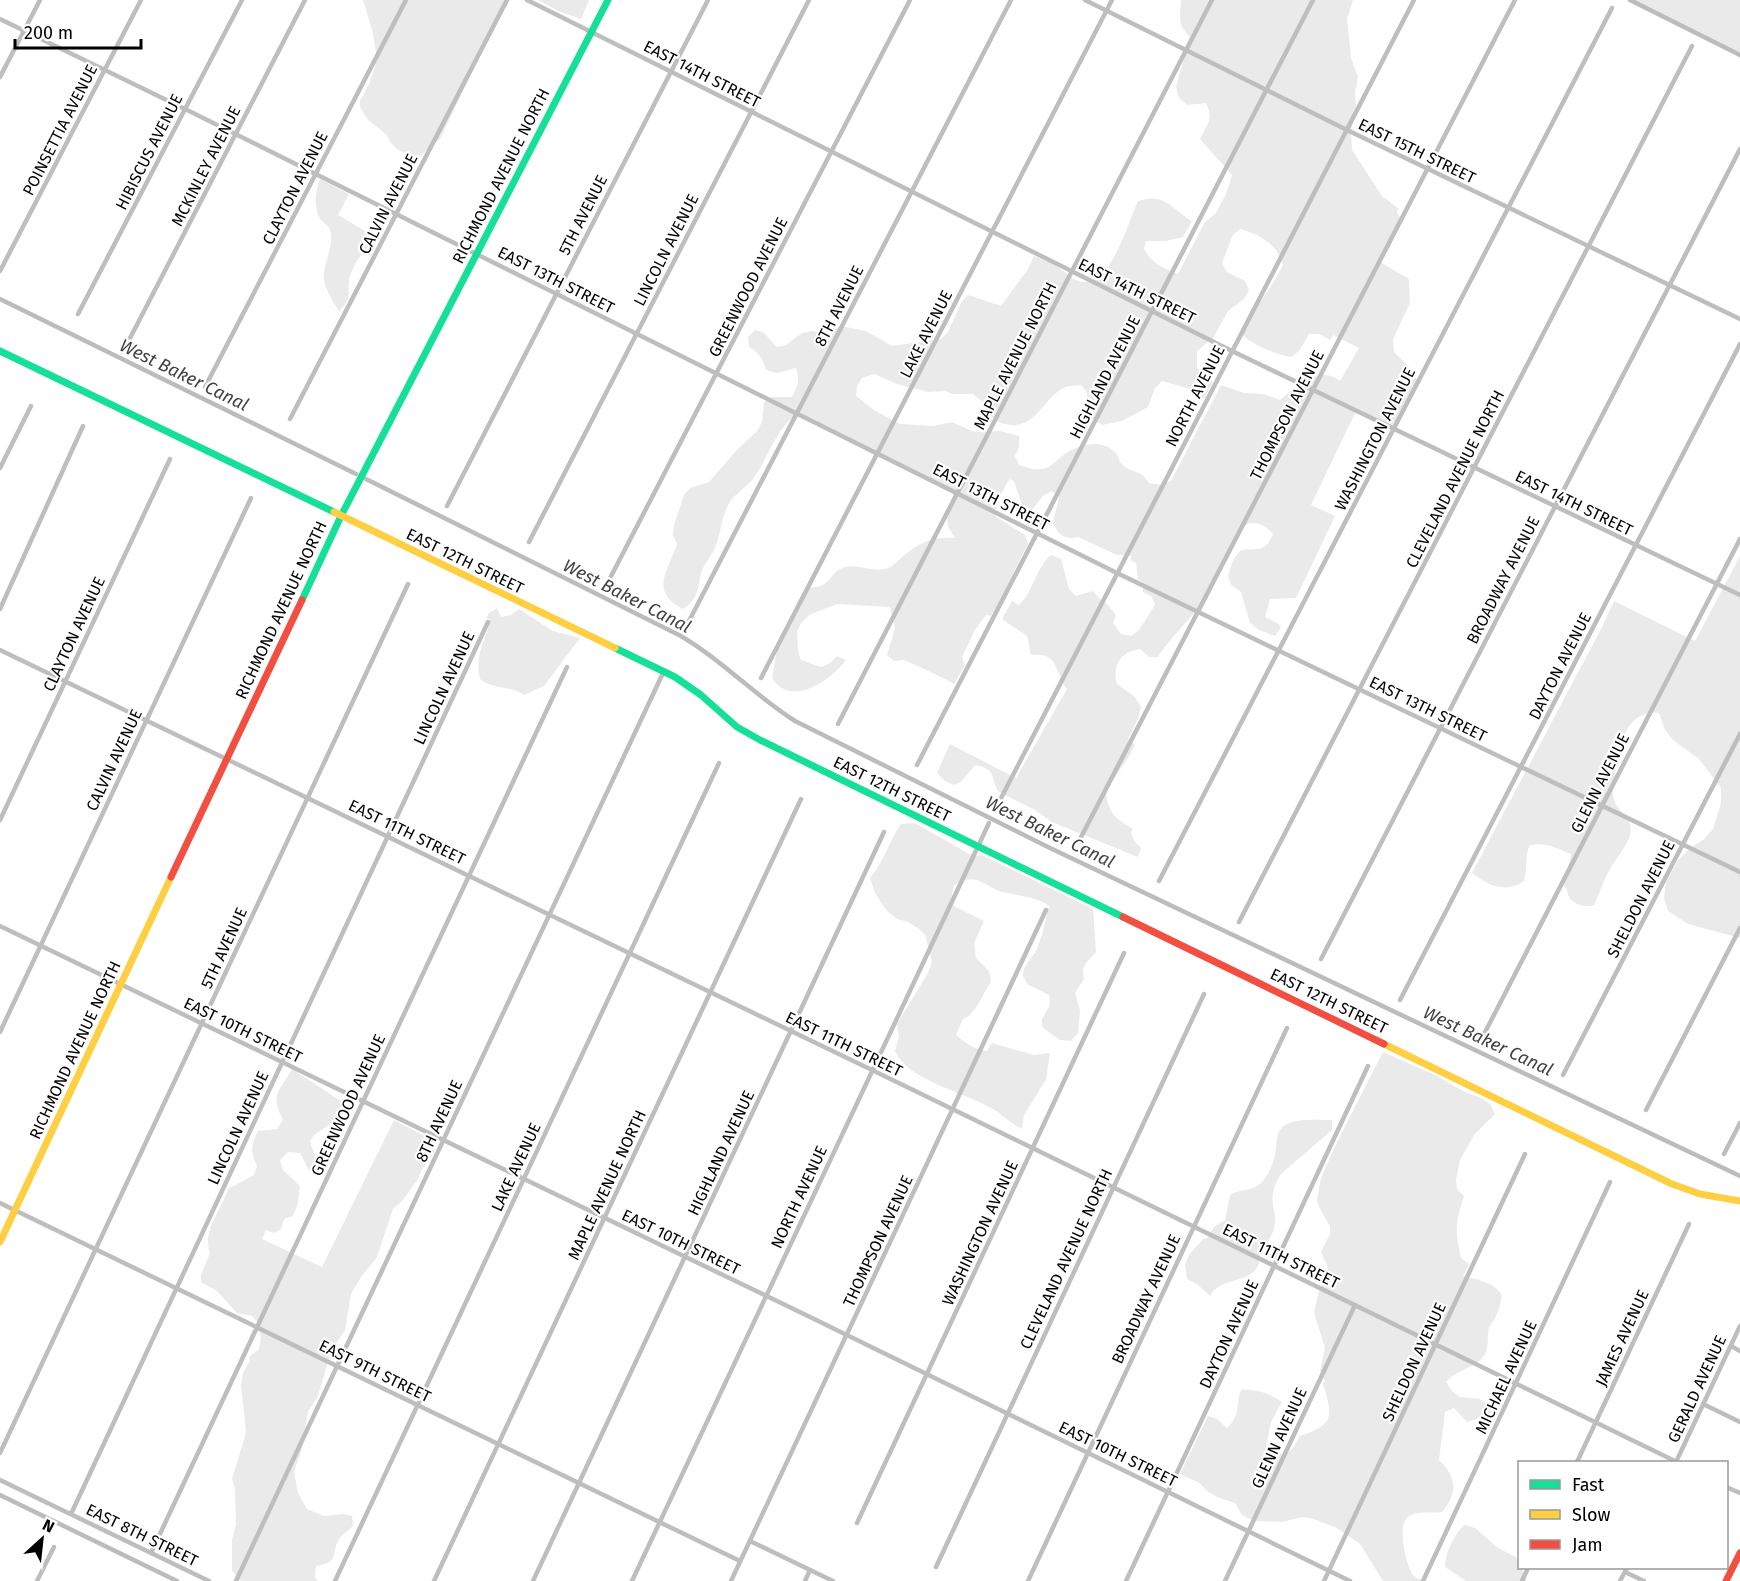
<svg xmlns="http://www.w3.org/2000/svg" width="1740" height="1581" font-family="'Fira Sans',sans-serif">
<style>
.green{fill:#eaeaea;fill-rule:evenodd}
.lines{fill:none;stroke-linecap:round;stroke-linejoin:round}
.canal{stroke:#bcbcbc;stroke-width:4.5}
.street{stroke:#bebebe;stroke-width:4.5}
.fast{stroke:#16e098;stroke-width:7}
.slow{stroke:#ffcf43;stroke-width:7}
.jam{stroke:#f24e42;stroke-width:7}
.labels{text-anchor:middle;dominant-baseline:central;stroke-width:4.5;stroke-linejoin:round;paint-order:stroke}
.street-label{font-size:16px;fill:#000;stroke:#fff}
.water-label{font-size:18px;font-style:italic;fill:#414141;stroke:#fff}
</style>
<rect width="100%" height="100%" fill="#fff"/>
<g class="green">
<polygon points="363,0 506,0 440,139 421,155 413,157 397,149 390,142 387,135 368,120 360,107 360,101 370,82 377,60 373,33"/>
<polygon points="538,0 589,0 581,19 558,11"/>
<path d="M1181 0H1353L1347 19 1351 58 1358 77 1355 93 1356 111 1351 130 1352 150 1382 196 1398 208 1397 213 1401 218 1380 262 1409 279 1410 303 1393 339 1394 352 1411 369 1418 381 1392 430 1356 411 1311 505 1335 516 1296 598 1270 599 1265 617 1277 623 1281 627 1275 636 1259 630 1250 623 1241 592 1231 585 1228 576 1233 560 1241 550C1258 548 1265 553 1273 534 1264 522 1246 518 1237 532 1223 556 1215 583 1199 606 1186 624 1170 638 1158 657H1149L1140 649C1120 652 1112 665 1117 684L1135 697 1141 707 1138 719 1128 739 1135 745C1127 763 1114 775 1106 792 1109 815 1115 818 1133 829L1131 832 1134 841 1141 848 1138 857 1052 822 1035 810 999 792C989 778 998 769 975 765L962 781 954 785 945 781 937 773 950 744 1016 778 1067 689C1054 672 1060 652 1031 655L1027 636 1002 619 1012 601 1019 605C1034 591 1035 569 1051 555L1061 559 1069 589 1076 596 1093 591C1100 602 1109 602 1116 616L1113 623 1121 634 1131 636 1139 630 1155 605 1152 597 1143 592V582L1138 580 1136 563 1130 560 1132 556 1117 555 1078 537C1065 541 1058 534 1053 523L1059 497 1057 492 1056 494 1052 491 1043 496 1031 511 1022 505 1014 481 1010 479C1003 487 996 505 995 516L1025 535 1028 544 1014 571 1008 588 991 616 986 615 975 630 962 657 965 665 954 684C952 682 908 661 904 660 904 660 895 661 894 661L887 655 895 628 890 607 837 604 809 615 802 622 797 631 798 651 801 660 821 667 830 663 837 656 846 660C830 681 791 708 772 678L777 650 808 587C831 589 828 574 842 568 856 562 873 574 888 568 893 566 898 561 902 557 919 542 934 536 956 538 942 523 947 513 955 496L949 489 796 415C777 427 767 460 753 479 746 487 736 493 730 502 721 516 721 535 714 550 710 558 703 565 701 574 697 590 699 598 683 609 648 591 669 570 677 544L673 535 674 525 684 495 690 488 709 482 736 451 757 431 762 422 764 402 772 397H792C798 386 800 380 796 368L777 373 766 370C763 358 759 353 749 347L748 337 755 330 764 333 777 347 786 345 802 333 811 331 826 333 841 326 866 331 892 346 941 339 948 332 962 301 968 295 1001 306 1028 269 1034 256C1042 260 1052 263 1059 268 1066 272 1071 279 1078 281 1111 291 1128 221 1138 201 1164 192 1171 208 1192 221L1183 237 1166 241H1146L1144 249C1152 264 1163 268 1178 274L1205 222 1216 213 1226 194 1232 175 1200 139C1207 123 1214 121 1206 103L1187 105 1179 98 1176 87 1190 37C1177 25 1180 16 1181 0ZM1240 229C1259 234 1279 245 1283 265 1271 290 1252 310 1242 335 1256 346 1274 354 1291 357L1299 351 1309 334H1319L1330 340 1333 335 1359 348 1340 381C1320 364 1296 387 1280 400L1264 394 1244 393 1221 385 1171 481 1160 485 1149 483C1141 469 1133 474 1123 465 1119 462 1119 457 1116 453 1102 438 1079 444 1065 454 1058 458 1054 465 1046 468 1037 471 1028 468 1019 465L1015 456 1019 447V436L1000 431 974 432 952 422 934 426 900 424 874 410 856 396 857 386 862 378 874 374 897 384 928 392 945 391 952 394H973L987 406C990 416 993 421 1005 424 1036 432 1044 395 1066 387 1071 385 1076 386 1081 385 1092 395 1085 404 1089 416L1102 425 1122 421 1148 407 1155 388 1162 381 1190 389 1204 399 1213 382 1197 368V351L1213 338 1228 311 1244 299 1249 290 1245 281 1227 272 1222 263 1233 235Z"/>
<polygon points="1634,0 1740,0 1740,53"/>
<path d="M320 179 349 194 338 215 377 238C366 247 354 262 350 276 346 292 354 297 339 311 332 300 322 285 324 272 326 260 332 248 331 235 331 227 326 225 321 220 313 209 315 190 320 179Z"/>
<path d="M1740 556V938L1688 924 1668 911 1664 898 1666 882 1679 859 1692 847 1704 839 1713 829 1721 803V788L1699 759 1673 740 1665 730 1659 713C1626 710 1620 744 1616 768 1615 778 1611 790 1614 800 1618 813 1634 816 1630 835 1628 844 1616 859 1611 867 1604 879 1600 892 1594 905 1583 909 1567 902 1567 889L1564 887 1571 854C1557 848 1545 842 1530 845 1524 856 1528 869 1524 881 1505 894 1488 885 1472 873L1601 629 1614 601 1695 641Z"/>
<path d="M497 608 501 617 511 615 519 609 553 631 580 638 544 686 524 695C509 685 494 690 480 679 474 654 486 642 490 620L486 618 489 613Z"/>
<path d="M915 823 969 854 978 856 980 854 1093 909 1096 952 1086 963 1083 969 1084 979 1075 993 1080 1010 1078 1033 1071 1041 1060 1040 1042 1027V1019L1050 1005 1049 995 1027 984 1023 976 1024 968 1036 951 1042 935 1049 906C1036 896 1015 896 999 891 991 888 984 882 977 880 968 878 961 881 954 885L951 899 954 906 984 921 974 943 976 958 989 971 991 981C984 992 975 1016 963 1019L956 1035C966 1043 974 1050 987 1051L992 1043 1034 1055 1050 1053 1046 1080 1024 1115 1022 1129C1010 1123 1002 1114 991 1108 964 1092 907 1080 895 1051L899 1037 897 1024 928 973 932 961 925 935 919 929 908 922 897 919 886 910 875 893 870 878C884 862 889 841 901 824Z"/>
<path d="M1383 1052 1437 1076 1463 1091 1481 1098 1490 1104 1495 1114 1474 1135 1460 1160 1456 1180 1457 1189 1464 1196C1455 1224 1455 1230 1461 1258L1469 1264 1463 1276C1475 1279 1494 1282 1501 1294 1503 1297 1498 1312 1496 1316 1494 1321 1491 1324 1489 1328 1486 1340 1491 1350 1481 1359 1471 1369 1455 1371 1446 1382L1452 1391 1460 1397 1480 1399 1490 1406 1495 1413 1467 1422 1454 1408 1445 1412 1439 1460C1457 1477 1458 1493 1442 1512 1431 1514 1414 1509 1406 1519 1398 1529 1406 1565 1413 1575 1416 1579 1420 1579 1425 1581H1383L1360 1544 1335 1527 1313 1519 1303 1517 1282 1522 1254 1521 1242 1515 1235 1503 1217 1497 1207 1491 1200 1483 1180 1474 1208 1416 1217 1419 1227 1428C1241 1415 1235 1407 1241 1390 1257 1389 1268 1393 1282 1402L1271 1422 1266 1446C1284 1459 1290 1456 1300 1436 1336 1424 1332 1415 1323 1384L1325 1381 1320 1371 1325 1348 1314 1313 1318 1294 1327 1275 1328 1268 1321 1252 1330 1234V1226L1320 1209 1317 1200 1321 1178 1336 1144Z"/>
<path d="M292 1069 344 1103 335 1121 314 1135 310 1141C312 1151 320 1161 318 1171L309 1170 300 1153 288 1152 280 1160 283 1170 300 1186 298 1203 293 1216 284 1219 281 1229 274 1233 266 1230 262 1239 322 1267 394 1120 434 1141V1152L421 1171 418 1179 403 1200 393 1209 377 1257 361 1277 351 1294 345 1330 331 1351 318 1396 308 1412 301 1452 294 1471 298 1493 307 1509 324 1516 343 1514 352 1516 353 1526C349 1530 342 1535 339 1539 330 1555 341 1562 316 1566L315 1576 317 1581H240L232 1570V1539L236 1524 235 1489 232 1479 246 1433 241 1385 243 1373 250 1361 249 1357 259 1349 261 1337 258 1323 252 1316 237 1313 217 1291 201 1282V1275L210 1253C202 1229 221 1212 228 1189L254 1175 257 1166C250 1152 251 1145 258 1131L277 1129 283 1120C269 1094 280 1091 292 1069Z"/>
<path d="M1332 1120V1130L1281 1174C1275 1183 1271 1194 1273 1205 1274 1211 1276 1217 1275 1223 1274 1236 1264 1245 1260 1256 1258 1261 1260 1265 1256 1269 1244 1284 1219 1278 1210 1296L1197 1284 1187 1279 1185 1265 1189 1255 1203 1239 1207 1238 1214 1227 1225 1220 1230 1195C1241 1188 1254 1192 1263 1181 1269 1174 1273 1164 1275 1155 1277 1145 1275 1131 1285 1125 1297 1118 1318 1120 1332 1120Z"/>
<path d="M1465 1525 1475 1528 1498 1548 1516 1557 1527 1581H1466L1445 1567C1445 1554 1455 1532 1465 1525Z"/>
</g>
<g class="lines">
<g class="canal">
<polyline points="1630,0 1740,55"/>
<polyline points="0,299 356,474"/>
<path d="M366 479 679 635C721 659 754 695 795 721L1050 848 1740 1176"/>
<polyline points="0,1495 177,1581"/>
</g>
<g class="street">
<polyline points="527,0 1232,351 1740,595"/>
<polyline points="1085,0 1347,130 1740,319"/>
<polyline points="0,19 185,109 1117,573 1740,872"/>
<polyline points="0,77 40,0"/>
<polyline points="0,271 141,0"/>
<polyline points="78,314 242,0"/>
<polyline points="127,344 305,0"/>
<polyline points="205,387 406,0"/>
<polyline points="290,419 507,0"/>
<polyline points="0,468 31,406"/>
<polyline points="447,506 708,0"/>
<polyline points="529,542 809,0"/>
<polyline points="607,584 910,0"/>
<polyline points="0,609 83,426"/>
<polyline points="688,623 1011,0"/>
<polyline points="0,650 872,1070 1677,1462"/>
<polyline points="761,678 1112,0"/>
<polyline points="838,724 1212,0"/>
<polyline points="917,765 1313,0"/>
<polyline points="998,804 1414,0"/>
<polyline points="0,820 170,459"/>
<polyline points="1079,841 1515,0"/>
<polyline points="1159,881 1612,8"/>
<polyline points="1239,922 1692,46"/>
<polyline points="0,926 810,1317 1350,1581"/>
<polyline points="1321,959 1740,149"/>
<polyline points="1400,1000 1740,344"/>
<polyline points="0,1032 251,498"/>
<polyline points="1482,1038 1740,539"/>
<polyline points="1563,1075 1740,734"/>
<polyline points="1646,1110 1740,928"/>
<polyline points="1724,1154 1740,1123"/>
<polyline points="0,1203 740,1561"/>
<polyline points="1731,1346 1740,1351"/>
<polyline points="1703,1404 1740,1422"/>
<polyline points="0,1453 408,584"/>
<polyline points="1577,1462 1689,1224"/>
<polyline points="1676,1462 1740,1326"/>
<polyline points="0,1480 209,1581"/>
<polyline points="1726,1487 1740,1493"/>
<polyline points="71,1514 488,622"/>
<polyline points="857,1523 1124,953"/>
<polyline points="750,1541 833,1581"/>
<polyline points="151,1553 567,667"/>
<polyline points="936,1567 1204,994"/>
<polyline points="1625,1572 1644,1581"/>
<polyline points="37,1581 54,1547"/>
<polyline points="236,1581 664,671"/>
<polyline points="335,1581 719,763"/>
<polyline points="434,1581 801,799"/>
<polyline points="533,1581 884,832"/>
<polyline points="632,1581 989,823"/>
<polyline points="731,1581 1046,910"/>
<polyline points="805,1581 810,1570"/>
<polyline points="1028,1581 1287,1028"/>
<polyline points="1126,1581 1368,1066"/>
<polyline points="1225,1581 1355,1305"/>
<polyline points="1324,1581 1525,1154"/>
<polyline points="1423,1581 1610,1182"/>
<polyline points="1522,1581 1528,1568"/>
<polyline points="1620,1581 1627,1568"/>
</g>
<g class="fast">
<polyline points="0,351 334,512"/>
<polyline points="302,600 341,516 608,0"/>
<polyline points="615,648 675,677 701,695 737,727 760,740 1123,917"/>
</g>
<g class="slow">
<polyline points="334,512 615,648"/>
<polyline points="1384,1044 1672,1184 1700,1194 1740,1201"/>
<polyline points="0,1242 171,877"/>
</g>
<g class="jam">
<polyline points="171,877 302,600"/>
<polyline points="1123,917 1384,1044"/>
<polyline points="1726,1581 1740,1553"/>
</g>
</g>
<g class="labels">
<g class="street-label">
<text transform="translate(702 74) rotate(27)">EAST 14TH STREET</text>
<text transform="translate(60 130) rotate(-63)">POINSETTIA AVENUE</text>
<text transform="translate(1417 151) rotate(26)">EAST 15TH STREET</text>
<text transform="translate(149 152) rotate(-63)">HIBISCUS AVENUE</text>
<text transform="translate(206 166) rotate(-63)">MCKINLEY AVENUE</text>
<text transform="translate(501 176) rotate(-63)">RICHMOND AVENUE NORTH</text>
<text transform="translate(295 188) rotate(-63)">CLAYTON AVENUE</text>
<text transform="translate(388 204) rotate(-63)">CALVIN AVENUE</text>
<text transform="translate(583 215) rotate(-63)">5TH AVENUE</text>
<text transform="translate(666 250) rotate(-63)">LINCOLN AVENUE</text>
<text transform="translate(556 280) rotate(27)">EAST 13TH STREET</text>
<text transform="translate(748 287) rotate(-63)">GREENWOOD AVENUE</text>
<text transform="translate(1137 291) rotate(26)">EAST 14TH STREET</text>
<text transform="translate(839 306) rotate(-63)">8TH AVENUE</text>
<text transform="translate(926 334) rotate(-63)">LAKE AVENUE</text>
<text transform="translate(1015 356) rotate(-63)">MAPLE AVENUE NORTH</text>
<text transform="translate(1105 377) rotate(-63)">HIGHLAND AVENUE</text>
<text transform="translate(1195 396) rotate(-63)">NORTH AVENUE</text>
<text transform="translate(1287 415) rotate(-63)">THOMPSON AVENUE</text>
<text transform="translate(1375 439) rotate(-63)">WASHINGTON AVENUE</text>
<text transform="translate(1455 479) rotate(-63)">CLEVELAND AVENUE NORTH</text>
<text transform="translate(991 497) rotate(27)">EAST 13TH STREET</text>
<text transform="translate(1574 503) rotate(26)">EAST 14TH STREET</text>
<text transform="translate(465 561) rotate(26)">EAST 12TH STREET</text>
<text transform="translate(1503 580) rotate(-63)">BROADWAY AVENUE</text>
<text transform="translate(281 610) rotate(-65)">RICHMOND AVENUE NORTH</text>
<text transform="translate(74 634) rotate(-65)">CLAYTON AVENUE</text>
<text transform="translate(1560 666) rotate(-63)">DAYTON AVENUE</text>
<text transform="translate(444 688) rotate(-65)">LINCOLN AVENUE</text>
<text transform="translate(1428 709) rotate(26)">EAST 13TH STREET</text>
<text transform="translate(114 760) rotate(-65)">CALVIN AVENUE</text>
<text transform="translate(1600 783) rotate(-63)">GLENN AVENUE</text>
<text transform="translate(892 789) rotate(26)">EAST 12TH STREET</text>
<text transform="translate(407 832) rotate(26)">EAST 11TH STREET</text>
<text transform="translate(1641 899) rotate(-63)">SHELDON AVENUE</text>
<text transform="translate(224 948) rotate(-65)">5TH AVENUE</text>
<text transform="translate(1329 1001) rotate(26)">EAST 12TH STREET</text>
<text transform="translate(243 1030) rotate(26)">EAST 10TH STREET</text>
<text transform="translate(844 1044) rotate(26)">EAST 11TH STREET</text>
<text transform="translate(75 1050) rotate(-65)">RICHMOND AVENUE NORTH</text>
<text transform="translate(348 1105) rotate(-65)">GREENWOOD AVENUE</text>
<text transform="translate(439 1121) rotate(-65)">8TH AVENUE</text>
<text transform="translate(238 1128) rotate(-65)">LINCOLN AVENUE</text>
<text transform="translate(721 1153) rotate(-65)">HIGHLAND AVENUE</text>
<text transform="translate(516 1167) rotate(-65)">LAKE AVENUE</text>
<text transform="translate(607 1185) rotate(-65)">MAPLE AVENUE NORTH</text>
<text transform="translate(799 1197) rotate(-65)">NORTH AVENUE</text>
<text transform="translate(980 1233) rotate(-65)">WASHINGTON AVENUE</text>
<text transform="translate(878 1241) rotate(-65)">THOMPSON AVENUE</text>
<text transform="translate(681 1242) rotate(26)">EAST 10TH STREET</text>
<text transform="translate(1281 1256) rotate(26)">EAST 11TH STREET</text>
<text transform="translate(1066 1259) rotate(-65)">CLEVELAND AVENUE NORTH</text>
<text transform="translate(1146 1299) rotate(-65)">BROADWAY AVENUE</text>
<text transform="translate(1229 1334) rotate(-65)">DAYTON AVENUE</text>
<text transform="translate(1622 1338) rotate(-65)">JAMES AVENUE</text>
<text transform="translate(1414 1362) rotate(-65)">SHELDON AVENUE</text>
<text transform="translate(375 1371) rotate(26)">EAST 9TH STREET</text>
<text transform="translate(1506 1377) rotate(-65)">MICHAEL AVENUE</text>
<text transform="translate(1697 1389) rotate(-65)">GERALD AVENUE</text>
<text transform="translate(1279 1438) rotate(-65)">GLENN AVENUE</text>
<text transform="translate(1118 1454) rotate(26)">EAST 10TH STREET</text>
<text transform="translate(142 1535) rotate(26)">EAST 8TH STREET</text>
</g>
<g class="water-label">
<text transform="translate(184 375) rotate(26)">West Baker Canal</text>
<text transform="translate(627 596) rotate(27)">West Baker Canal</text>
<text transform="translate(1050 832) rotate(26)">West Baker Canal</text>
<text transform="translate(1488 1041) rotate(25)">West Baker Canal</text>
</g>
</g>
<rect x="1518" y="1461" width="210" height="108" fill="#ffffff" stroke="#999999" stroke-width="1.5"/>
<rect x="1530" y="1480" width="30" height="9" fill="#16e098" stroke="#999999" stroke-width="1.5"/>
<text x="1572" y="1491" font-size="18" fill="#000000">Fast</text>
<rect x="1530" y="1510" width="30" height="9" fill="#ffcf43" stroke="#999999" stroke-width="1.5"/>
<text x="1572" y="1521" font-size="18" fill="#000000">Slow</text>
<rect x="1530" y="1540" width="30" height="9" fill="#f24e42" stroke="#999999" stroke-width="1.5"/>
<text x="1572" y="1551" font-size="18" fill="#000000">Jam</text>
<g transform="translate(42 1539) rotate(27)" stroke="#ffffff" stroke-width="4.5" paint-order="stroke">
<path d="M0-4.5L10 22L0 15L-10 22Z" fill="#000000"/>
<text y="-9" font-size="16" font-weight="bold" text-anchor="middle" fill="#000000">N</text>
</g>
<path d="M15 39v9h126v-9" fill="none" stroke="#000000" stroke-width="3"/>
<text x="24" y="39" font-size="18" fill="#000000" stroke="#ffffff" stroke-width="4.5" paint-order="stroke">200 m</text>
</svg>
